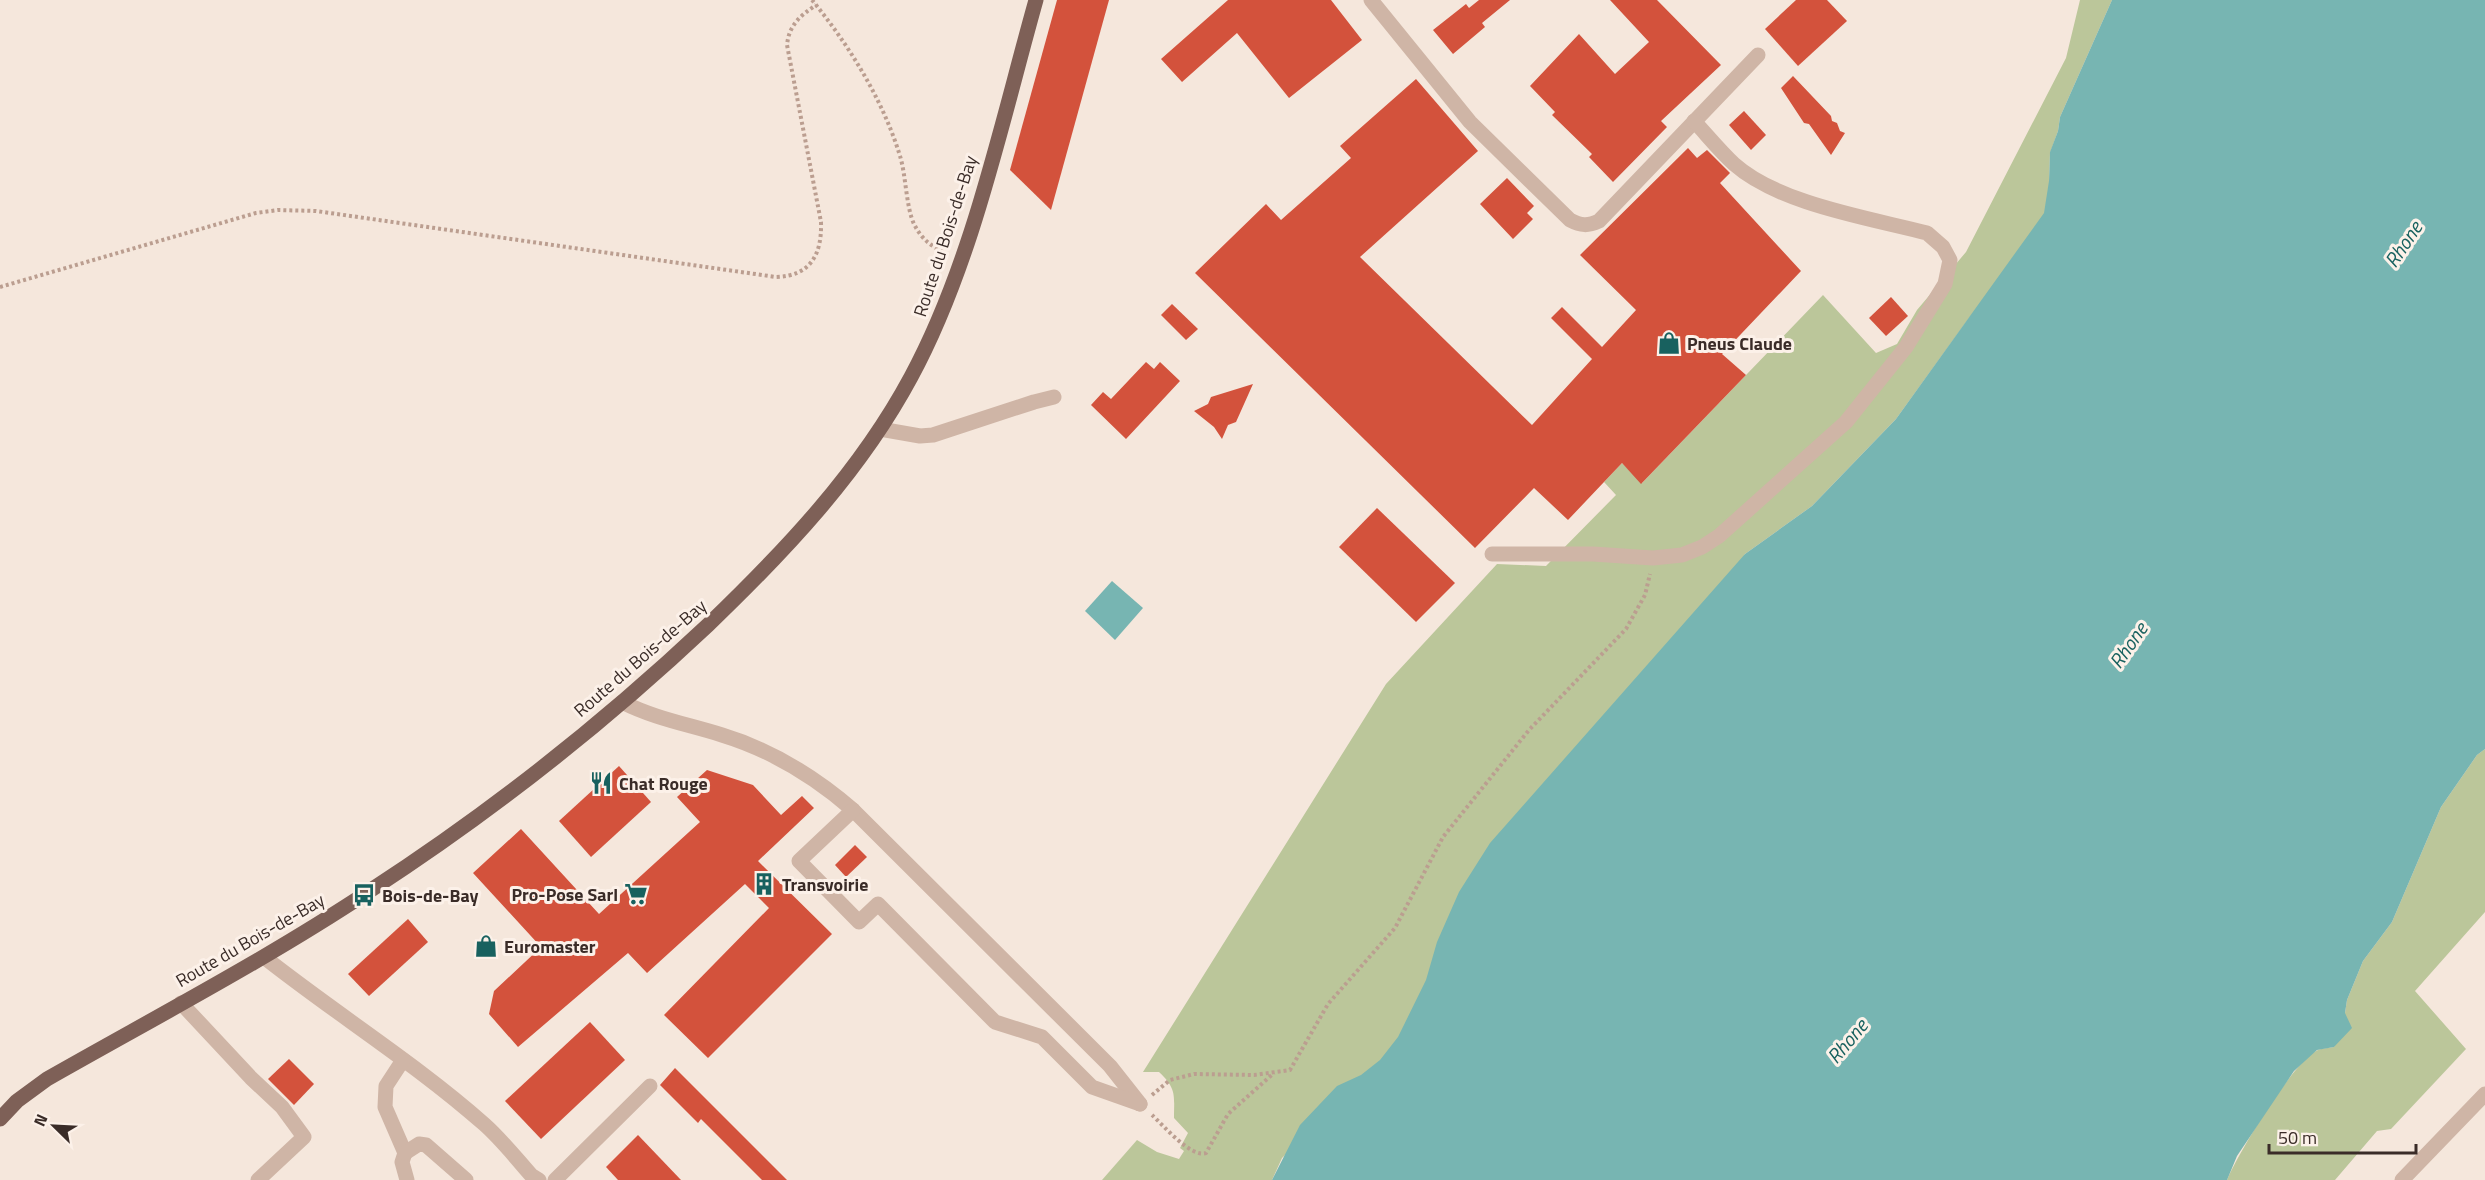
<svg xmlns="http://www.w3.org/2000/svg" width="2485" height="1180" font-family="'Titillium Web',sans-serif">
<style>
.green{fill:#bbc69a}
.water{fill:#77b5b2}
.building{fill:#d3523c}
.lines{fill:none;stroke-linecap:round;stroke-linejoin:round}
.path{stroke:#bb9e90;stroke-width:4;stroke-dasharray:3 3;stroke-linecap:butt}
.minor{stroke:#cfb5a6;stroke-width:15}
.major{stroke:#7e6057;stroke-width:15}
.labels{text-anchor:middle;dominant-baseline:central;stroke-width:6;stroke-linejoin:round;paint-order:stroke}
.street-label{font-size:18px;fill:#3a2c28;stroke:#fcf1e9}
.poi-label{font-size:18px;font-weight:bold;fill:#3a2c28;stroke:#fcf1e9;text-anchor:start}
.water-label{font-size:20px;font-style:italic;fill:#18615f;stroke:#fcf1e9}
</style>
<rect width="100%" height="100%" fill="#f5e7dc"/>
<g class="green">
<path d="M2080 0H2112L2060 117 2058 131 2050 153 2049 181 2070 203 1969 318 1896 419 1812 506 1745 554 1499 948 1282 1158 1272 1180H1102L1137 1140 1157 1152 1179 1159 1184 1151 1180 1148 1188 1133 1174 1118C1174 1095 1177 1089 1159 1072H1143L1386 684 1497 564 1546 566 1616 495 1604 482 1622 463 1642 483 1823 295 1876 353 1897 344 1917 310 1966 252 2066 58Z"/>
<path d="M2485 749V912L2415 991 2466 1049 2391 1129 2377 1131 2335 1180H2227C2239 1152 2291 1065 2316 1051 2321 1048 2329 1048 2334 1047L2345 1013 2347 1000 2363 961 2392 922 2441 807 2477 755Z"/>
</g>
<g class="water">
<polygon points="2112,0 2485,0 2485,749 2477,755 2441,807 2392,922 2363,961 2347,1000 2345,1013 2352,1028 2334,1047 2317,1050 2294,1071 2237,1156 2227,1180 1272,1180 1300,1125 1337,1086 1361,1075 1380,1060 1398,1037 1426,980 1437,942 1459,892 1490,843 1745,554 1812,506 1896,419 2044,213 2049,181 2050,152 2058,131 2060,117"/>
<polygon points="1112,581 1143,608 1115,640 1085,611"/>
</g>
<g class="building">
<polygon points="1057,0 1109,0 1051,210 1010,170"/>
<polygon points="1228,0 1331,0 1362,40 1289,98 1237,33 1182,82 1161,59"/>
<polygon points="1479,0 1510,0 1482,23 1485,27 1453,54 1433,30 1466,4 1469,8"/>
<polygon points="1610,0 1657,0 1721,65 1661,121 1667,127 1613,182 1589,157 1592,154 1552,115 1555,112 1530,86 1579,34 1615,74 1649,42"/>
<polygon points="1796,0 1827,0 1847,21 1798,66 1765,29"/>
<polygon points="1793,76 1831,116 1832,121 1837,123 1840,131 1845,133 1831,155 1809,124 1804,123 1781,88"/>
<polygon points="1416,79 1478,151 1360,257 1532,425 1592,359 1551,318 1562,307 1602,347 1636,310 1580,255 1688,148 1697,158 1707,150 1730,173 1720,183 1801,271 1722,354 1746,375 1641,484 1622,463 1568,520 1534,488 1475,548 1195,273 1266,204 1281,220 1351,158 1340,146"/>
<polygon points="1744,111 1766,135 1751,150 1729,125"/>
<polygon points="1507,178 1534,206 1527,213 1533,219 1513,239 1480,204"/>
<polygon points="1891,297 1908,316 1886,336 1869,318"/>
<polygon points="1172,304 1198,329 1186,340 1161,315"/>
<polygon points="1146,362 1154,369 1160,362 1180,381 1126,439 1091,405 1103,392 1111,399"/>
<polygon points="1253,384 1236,422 1228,425 1222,439 1214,427 1194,411 1208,404 1211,397"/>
<polygon points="1377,508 1455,583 1416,622 1339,547"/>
<polygon points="619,766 651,802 591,857 559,821"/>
<polygon points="707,770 753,785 781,815 802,796 814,808 758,861 832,934 708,1058 664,1015 769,908 745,884 647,973 628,953 518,1047 489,1014 494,991 541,947 473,873 521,829 599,914 700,822 677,797"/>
<polygon points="855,845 867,857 846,877 835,865"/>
<polygon points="408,919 428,942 369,996 348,974"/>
<polygon points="590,1022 625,1060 541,1139 505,1101"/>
<polygon points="289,1059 314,1084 294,1105 268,1079"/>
<polygon points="675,1068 787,1180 762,1180 701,1119 698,1123 660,1085"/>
<polygon points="638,1135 681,1180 618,1180 606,1167"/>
</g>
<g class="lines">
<g class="path">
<path d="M812 0C849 45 883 100 900 156 906 175 906 207 914 224 922 240 931 246 947 254"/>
<path d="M0 287 256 213 278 210 316 211 776 277C811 276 822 254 821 222L787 45C789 25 800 16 816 5"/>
<polyline points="1152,1095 1170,1080 1194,1074 1254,1075 1290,1070 1328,1004 1395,928 1443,837 1529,730 1626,629 1645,595 1650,574"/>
<path d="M1152 1115C1164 1126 1191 1158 1206 1153L1228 1114 1274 1073"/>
</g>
<g class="minor">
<path d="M1371 0 1470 122 1570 220C1581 226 1588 226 1599 221L1758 55"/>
<polyline points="880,429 920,436 933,435 1034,402 1054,397"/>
<path d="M1492 554H1593L1653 558 1682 555 1702 547 1719 536 1846 422 1906 347 1945 284 1950 260 1943 247 1927 233C1869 218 1779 204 1734 164 1720 151 1707 135 1694 121"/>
<path d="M622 702C656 719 687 724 722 735 771 750 815 777 853 810L1110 1066 1140 1104"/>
<polyline points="853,810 799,861 859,922 878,904 995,1022 1042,1037 1092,1087 1140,1104"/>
<path d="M264 957C336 1014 415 1063 484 1124 501 1139 516 1158 531 1175L539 1180"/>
<polyline points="181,1003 251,1078 282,1107 304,1137 258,1180"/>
<polyline points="403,1060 386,1086 385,1107 405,1153 402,1162 407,1180"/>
<polyline points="405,1153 419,1144 426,1145 466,1180"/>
<polyline points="555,1180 650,1086"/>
<polyline points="2402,1180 2485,1094"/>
</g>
<path class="major" d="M0 1119 17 1101 47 1079C156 1017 267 959 371 890 491 812 604 723 708 625 785 551 860 472 911 377 972 264 1001 124 1036 0"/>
</g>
<defs>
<g id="shop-bare" transform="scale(1.8)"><path d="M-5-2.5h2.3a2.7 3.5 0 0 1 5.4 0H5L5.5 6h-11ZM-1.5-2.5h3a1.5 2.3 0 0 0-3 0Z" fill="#18615f" stroke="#fcf1e9" stroke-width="2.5" paint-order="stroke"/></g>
<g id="restaurant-bare" transform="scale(1.8)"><path d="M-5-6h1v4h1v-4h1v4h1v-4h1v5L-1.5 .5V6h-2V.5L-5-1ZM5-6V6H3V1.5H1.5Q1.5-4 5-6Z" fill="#18615f" stroke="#fcf1e9" stroke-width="2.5" paint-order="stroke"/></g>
<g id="building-bare" transform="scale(1.8)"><path d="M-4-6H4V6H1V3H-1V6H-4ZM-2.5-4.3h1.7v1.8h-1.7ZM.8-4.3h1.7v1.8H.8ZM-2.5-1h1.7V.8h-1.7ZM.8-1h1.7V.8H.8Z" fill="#18615f" stroke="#fcf1e9" stroke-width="2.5" paint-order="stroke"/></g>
<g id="supermarket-bare" transform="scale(1.8)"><path d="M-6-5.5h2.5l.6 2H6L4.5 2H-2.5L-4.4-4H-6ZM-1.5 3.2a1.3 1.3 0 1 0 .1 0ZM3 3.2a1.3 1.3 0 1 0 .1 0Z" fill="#18615f" stroke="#fcf1e9" stroke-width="2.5" paint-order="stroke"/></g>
<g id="bus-bare" transform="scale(1.8)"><path d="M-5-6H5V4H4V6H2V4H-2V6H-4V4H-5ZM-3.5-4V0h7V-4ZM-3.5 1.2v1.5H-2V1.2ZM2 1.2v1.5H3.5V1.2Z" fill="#18615f" stroke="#fcf1e9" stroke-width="2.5" paint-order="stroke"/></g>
</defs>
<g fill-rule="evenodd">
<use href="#shop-bare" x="1669" y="343"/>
<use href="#restaurant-bare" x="601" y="783"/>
<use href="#building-bare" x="764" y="884"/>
<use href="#supermarket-bare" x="636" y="894"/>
<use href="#bus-bare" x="364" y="895"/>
<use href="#shop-bare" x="486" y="946"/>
</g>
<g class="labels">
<g class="street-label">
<text transform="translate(945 236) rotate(-72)">Route du Bois-de-Bay</text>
<text transform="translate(640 658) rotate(-41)">Route du Bois-de-Bay</text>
<text transform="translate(250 940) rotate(-30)">Route du Bois-de-Bay</text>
</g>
<g class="poi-label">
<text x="1687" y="343">Pneus Claude</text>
<text x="619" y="783">Chat Rouge</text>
<text x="782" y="884">Transvoirie</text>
<text x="618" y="894" text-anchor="end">Pro-Pose Sarl</text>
<text x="382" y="895">Bois-de-Bay</text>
<text x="504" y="946">Euromaster</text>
</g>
<g class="water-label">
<text transform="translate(2403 244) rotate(-56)">Rhone</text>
<text transform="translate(2128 645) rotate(-55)">Rhone</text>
<text transform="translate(1847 1041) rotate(-50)">Rhone</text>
</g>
</g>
<g transform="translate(54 1126) rotate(294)" stroke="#fcf1e9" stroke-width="4.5" paint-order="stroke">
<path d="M0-4.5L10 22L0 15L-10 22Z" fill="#3a2c28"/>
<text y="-9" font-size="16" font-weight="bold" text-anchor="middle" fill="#3a2c28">N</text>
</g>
<path d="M2269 1144v9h147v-9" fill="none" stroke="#3a2c28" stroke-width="3"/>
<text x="2278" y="1144" font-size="18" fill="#3a2c28" stroke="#fcf1e9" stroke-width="4.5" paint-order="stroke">50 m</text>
</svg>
